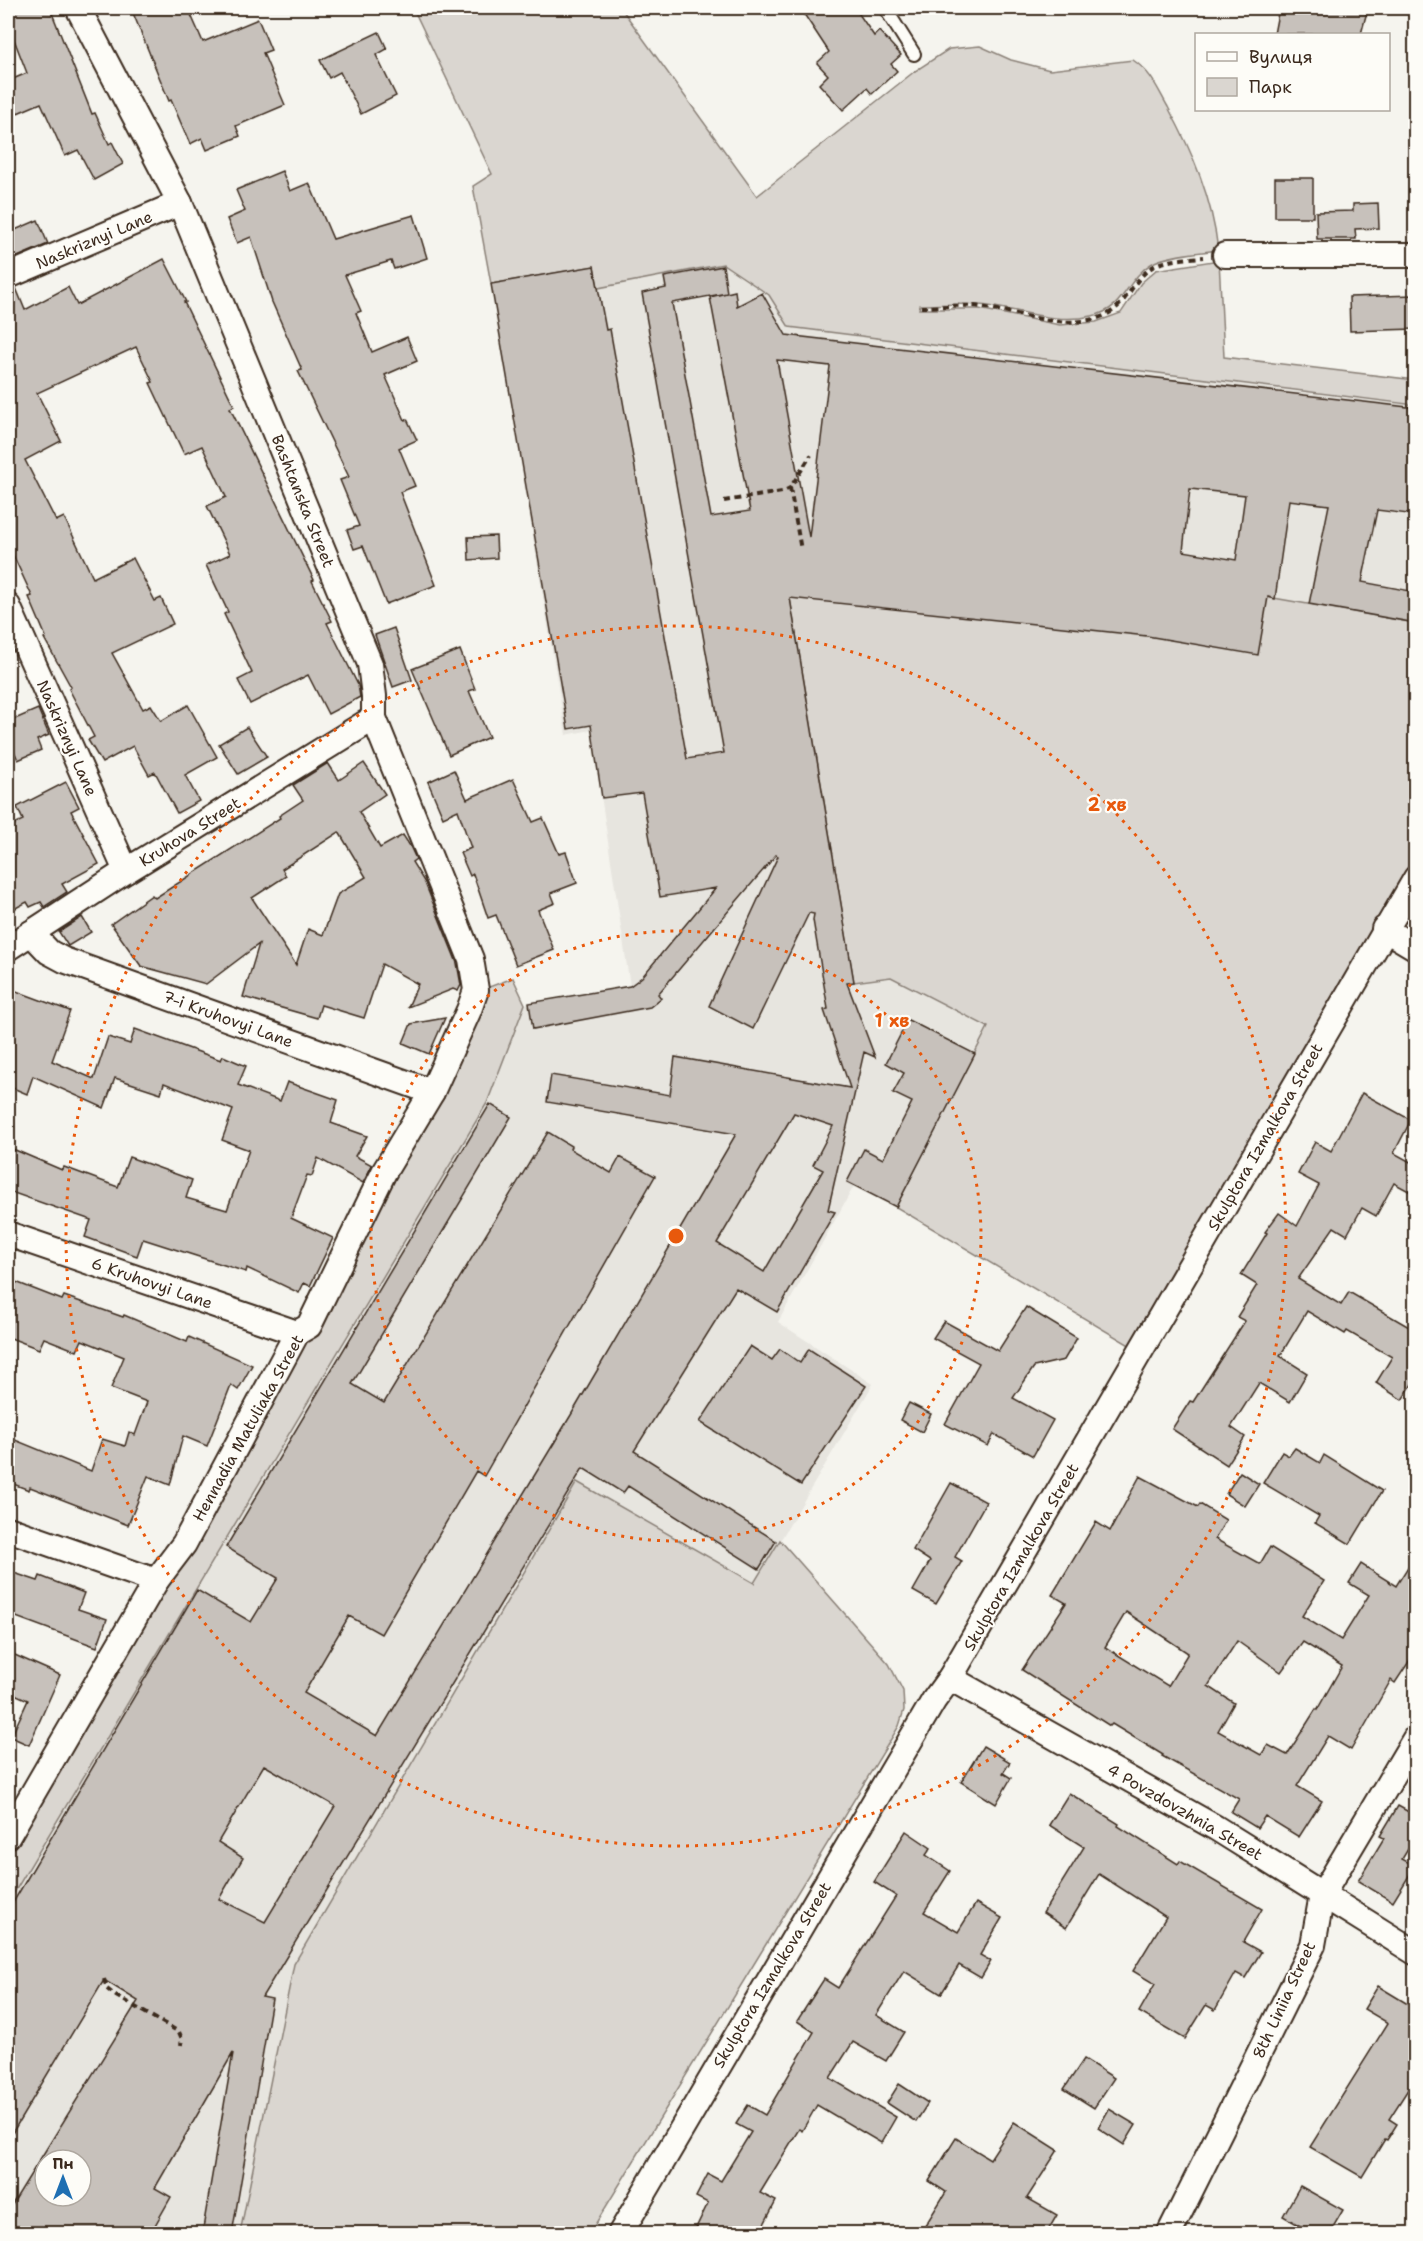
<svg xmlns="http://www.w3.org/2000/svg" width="1423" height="2241" font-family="'Shantell Sans',sans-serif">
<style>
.built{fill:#e7e5df;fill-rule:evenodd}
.green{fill:#dad6d0;stroke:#8a8077;stroke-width:1.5}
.building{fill:#c7c1bb;stroke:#3b2a1e;stroke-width:1.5;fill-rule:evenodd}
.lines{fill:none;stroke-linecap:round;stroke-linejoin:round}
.lane-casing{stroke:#3b2a1e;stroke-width:16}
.street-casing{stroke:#3b2a1e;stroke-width:28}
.path{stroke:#3b2a1e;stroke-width:4;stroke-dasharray:6 4.5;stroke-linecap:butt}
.lane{stroke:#fdfcf7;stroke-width:12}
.street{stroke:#fdfcf7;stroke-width:24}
.ring{fill:none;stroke:#e8590c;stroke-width:3;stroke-dasharray:3 6}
.labels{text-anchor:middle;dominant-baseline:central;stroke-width:4.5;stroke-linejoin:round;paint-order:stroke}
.street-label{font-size:16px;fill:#3b2a1e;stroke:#fdfcf7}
.centre{fill:#e8590c;stroke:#fdfcf7;stroke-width:3}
.ring-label{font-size:18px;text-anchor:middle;font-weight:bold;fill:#e8590c;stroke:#fdfcf7;stroke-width:4.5;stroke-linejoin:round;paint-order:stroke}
</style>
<rect width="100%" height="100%" fill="#f5f4ee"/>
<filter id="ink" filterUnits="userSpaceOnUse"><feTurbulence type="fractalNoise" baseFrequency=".0167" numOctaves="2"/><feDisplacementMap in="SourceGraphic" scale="12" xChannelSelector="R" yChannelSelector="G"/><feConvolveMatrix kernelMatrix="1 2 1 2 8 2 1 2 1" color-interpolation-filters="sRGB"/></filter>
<g filter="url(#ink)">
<path class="built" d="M723 264 770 295 789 327 1415 405V623L854 981 891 977 988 1027 896 1207 854 1186 778 1322 873 1384 755 1583 577 1482 294 1964 240 2233H8V1903L487 1103 525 1004 630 986 591 730 566 735 491 284 594 266 599 288ZM45 2160H81V2196H45Z"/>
<g class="green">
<path d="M413 8H621L757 196 915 71 949 49 980 46 1011 60 1050 70 1133 60C1152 73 1157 88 1168 107 1193 153 1212 198 1218 250 1202 252 1165 255 1151 264 1125 280 1126 309 1092 316 1053 325 1018 308 979 305 960 303 939 305 920 305L919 309H979L1060 325 1096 322 1121 313 1141 283 1156 270 1219 260 1224 357 1415 380V405L789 327 769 295 723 264 598 288 594 266 491 284 473 186 492 174Z"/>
<polygon points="1268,597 1415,623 1415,858 1131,1346 896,1207 988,1027 891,977 854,982 790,598"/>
<polygon points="513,978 525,1004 487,1103 8,1903 8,1850 39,1798 481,990"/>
<polygon points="577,1482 754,1583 780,1540 889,1664 903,1691 904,1710 899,1726 590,2233 240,2233 294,1964"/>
</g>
<g class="building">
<polygon points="8,8 50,8 92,114 95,113 109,144 112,142 123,164 94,180 78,150 65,156 41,103 8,117 8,81 27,73 8,24"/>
<polygon points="131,8 188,8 203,42 258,19 271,50 263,53 285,105 236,126 240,136 207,150 202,138 190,144 171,100 169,101"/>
<polygon points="800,8 855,8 874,36 879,31 901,55 891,64 897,71 872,94 867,88 843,110 819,84 828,75 817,63 829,52"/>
<polygon points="1279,8 1368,8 1361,34 1274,34"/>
<polygon points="379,32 387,49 376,55 396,96 361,114 340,72 329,78 320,60"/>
<polygon points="282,171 290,191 309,183 333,239 414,215 427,258 394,269 391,261 345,275 361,311 356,313 372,352 407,337 417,361 385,375 405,420 407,419 417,440 399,448 415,486 400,492 436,585 386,604 363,546 354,549 347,530 359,526 340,480 349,477 298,371 302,370 272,302 251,237 237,243 227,219 245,211 236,190"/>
<rect x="1275" y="178" width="38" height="39"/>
<polygon points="1378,203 1379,228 1355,229 1356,239 1317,239 1316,212 1353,211 1353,204"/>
<polygon points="38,220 48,244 8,261 8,233"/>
<polygon points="164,259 186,302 184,302 234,406 230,408 314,580 312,581 332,621 327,623 358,685 360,697 328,714 308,675 250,704 238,680 252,673 224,614 228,612 206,565 230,554 207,506 226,497 202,446 184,454 150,383 153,382 136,347 37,393 61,441 25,460 56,521 64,517 93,578 133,558 155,601 161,598 173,624 112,653 143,709 151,705 161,721 188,705 217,757 185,775 199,801 177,813 155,772 149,775 133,746 102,763 88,740 94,737 69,689 71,687 44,638 46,637 29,597 32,596 8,544 8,290 16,288 25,310 68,287 77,305"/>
<path d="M594 266 606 330 610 329 687 759 724 753 642 293 666 288 664 277 723 266 727 293 672 303 711 517 750 511 710 297 735 291 737 306 762 293 786 335 1416 408V515L1377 510 1362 582 1416 592V623L1309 604 1329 505 1289 500 1275 599 1268 597 1258 655 1147 636 790 598 854 982 847 983 875 1057 864 1052 828 1210 835 1212 777 1312 736 1288 634 1451 776 1541 759 1569 628 1486 623 1493 583 1468 262 1997 272 1999 232 2234H202L233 2053 155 2188 171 2197 150 2234H8V2211L138 2001 104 1980 8 2140V1911L197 1590 251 1622 278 1578 226 1547 490 1104 511 1117 352 1384 384 1403 548 1132 571 1146 570 1149 611 1173 620 1157 655 1176 484 1476 476 1471 381 1634 349 1616 304 1693 377 1736 571 1415 736 1134 547 1102 551 1075 670 1095 675 1057 850 1088 824 1010 828 1009 813 920 814 914 809 913 753 1029 709 1006 778 856 776 855 658 994 661 998 650 1007 533 1029 529 1003 630 986 642 977 716 888 660 897 642 793 602 798 591 725 568 729 491 284ZM777 360 830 366 809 537ZM1190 489 1245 495 1236 560 1183 551ZM794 1113 833 1126 813 1165 823 1170 764 1272 717 1243ZM264 1765 335 1806 265 1922 219 1899 243 1858 218 1842ZM45 2160H81V2196H45Z"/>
<polygon points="1415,295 1415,329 1350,331 1349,297"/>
<polygon points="496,536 497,558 469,560 468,537"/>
<polygon points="394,628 412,680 393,687 375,635"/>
<polygon points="460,650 475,689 469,691 489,737 449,755 412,669"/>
<polygon points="38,709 49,735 37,740 41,750 18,760 8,737 8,722"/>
<polygon points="247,727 267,757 238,774 219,744"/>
<path d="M328 763 339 780 364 763 385 794 359 812 380 848 403 835 410 846 416 859 412 862 425 883 457 963 461 985 458 991 453 989 408 1007 418 984 382 964 364 1018 321 1005 317 1018 243 997 259 944 206 984 141 966 111 924 152 895 155 898 280 818 279 816 303 800 293 785ZM339 832 366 877 338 894 323 935 308 929 296 965 252 898 286 876 282 869Z"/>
<polygon points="454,770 467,799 513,779 533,822 543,818 559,854 566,852 577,883 551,893 555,903 538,910 554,950 516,965 496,915 488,918 473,874 470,876 460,853 471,848 458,810 443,817 428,782"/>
<polygon points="66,782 79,807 71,811 99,864 62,884 67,892 44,907 41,902 30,907 27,902 8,912 8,827 23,820 17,807"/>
<polygon points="82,917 91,932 68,946 59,932"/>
<polygon points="8,988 70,1011 52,1061 94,1079 108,1037 130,1044 135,1029 221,1060 223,1056 246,1066 238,1085 280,1101 287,1082 338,1100 331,1123 367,1136 355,1156 372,1165 363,1183 318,1158 312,1176 307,1175 291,1218 333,1238 310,1286 304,1283 299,1293 247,1268 246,1272 143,1239 137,1256 85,1237 91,1220 8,1191 8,1147 62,1170 64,1167 118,1187 129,1157 192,1180 186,1198 227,1210 249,1150 222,1140 233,1110 164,1083 161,1093 115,1078 104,1108 33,1076 27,1094 8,1086"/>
<polygon points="445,1018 429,1054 403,1043 411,1024"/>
<polygon points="908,1020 975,1054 896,1207 847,1182 864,1149 883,1159 912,1102 893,1093 904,1073 886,1063"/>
<polygon points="1362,1093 1411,1120 1394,1153 1416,1165 1416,1195 1394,1183 1376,1216 1362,1208 1347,1235 1334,1227 1298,1279 1341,1305 1349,1292 1416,1331 1416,1378 1402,1400 1376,1383 1392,1357 1347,1331 1345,1334 1307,1311 1280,1356 1307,1373 1290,1402 1259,1383 1231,1427 1245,1437 1227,1465 1172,1429 1190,1401 1193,1402 1245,1321 1237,1317 1257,1285 1241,1275 1267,1233 1265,1232 1279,1213 1297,1226 1319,1185 1298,1174 1315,1142 1331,1151"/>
<polygon points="8,1279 62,1300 64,1296 123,1317 124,1315 187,1342 189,1337 252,1365 238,1390 231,1385 207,1446 183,1436 170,1485 148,1476 128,1525 30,1487 29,1490 8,1482 8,1437 91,1471 102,1439 125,1446 129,1432 135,1435 147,1402 111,1388 124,1357 82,1340 77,1351 44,1338 39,1349 8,1337"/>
<polygon points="1026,1307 1077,1338 1064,1360 1034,1367 1013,1398 1053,1420 1033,1456 994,1434 988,1446 945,1424 979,1363 933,1338 944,1321 998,1351"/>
<polygon points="750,1346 772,1360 780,1349 800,1363 809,1349 866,1386 801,1485 700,1422"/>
<polygon points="909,1403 931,1414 922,1432 900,1420"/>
<polygon points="1295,1448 1320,1463 1324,1455 1382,1491 1350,1544 1315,1523 1319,1516 1263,1483 1282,1452 1289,1456"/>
<polygon points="1240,1472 1259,1484 1245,1506 1226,1494"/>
<path d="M1140 1476 1198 1507 1200 1504 1226 1520 1215 1539 1260 1564 1270 1547 1324 1581 1302 1616 1341 1640 1369 1595 1349 1583 1361 1564 1396 1586 1416 1554V1651L1395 1683 1391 1680 1351 1750 1328 1736 1297 1786 1322 1801 1299 1837 1265 1816 1257 1828 1231 1812 1239 1799 1162 1756 1163 1755 1112 1724 1110 1726 1022 1670 1066 1603 1052 1595 1096 1522 1110 1531ZM1126 1612 1188 1653 1168 1686 1105 1647ZM1237 1641 1281 1672 1303 1642 1342 1666 1317 1710 1316 1709 1287 1755 1268 1745 1261 1755 1218 1731 1234 1703 1208 1686Z"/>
<polygon points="951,1483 986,1502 955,1557 962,1561 936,1604 913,1591 930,1561 913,1550"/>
<polygon points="8,1571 38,1581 40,1576 84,1593 78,1609 107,1619 97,1647 8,1614"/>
<polygon points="8,1652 60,1675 29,1745 11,1737 28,1700 8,1691"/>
<polygon points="983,1746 1010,1762 1003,1773 1011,1778 996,1804 961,1782"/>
<polygon points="1069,1793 1119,1824 1118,1826 1178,1864 1180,1861 1262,1909 1243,1942 1261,1952 1245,1978 1236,1973 1215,2010 1206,2005 1185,2039 1139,2012 1155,1984 1133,1971 1166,1917 1099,1874 1066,1928 1043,1913 1084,1847 1049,1825"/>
<polygon points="1398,1806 1416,1816 1416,1836 1402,1859 1415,1866 1393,1902 1358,1881 1384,1838 1380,1836"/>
<polygon points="906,1831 931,1848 926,1855 950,1871 924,1912 958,1932 976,1903 1002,1918 980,1955 991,1961 981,1978 959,1965 941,1994 904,1971 876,2015 904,2032 886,2061 853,2042 830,2078 896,2117 881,2143 817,2105 802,2131 799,2129 760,2193 776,2201 759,2234 693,2234 708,2203 696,2197 708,2174 721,2181 751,2132 736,2124 748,2105 765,2115 814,2032 797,2021 824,1979 838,1988 896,1896 874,1882"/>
<polygon points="1378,1986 1416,2009 1416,2077 1389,2119 1397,2124 1387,2140 1385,2139 1362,2177 1310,2147 1388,2023 1364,2009"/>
<polygon points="1084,2059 1114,2078 1094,2108 1064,2089"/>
<polygon points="899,2084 928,2103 916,2122 887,2103"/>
<polygon points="1109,2109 1136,2125 1124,2145 1098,2128"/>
<polygon points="1014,2122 1058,2150 1027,2198 1057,2215 1046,2234 920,2234 946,2192 929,2181 956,2138 990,2159"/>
<polygon points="1300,2186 1343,2210 1329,2234 1314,2234 1283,2216"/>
</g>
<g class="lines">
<g class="lane-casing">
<polyline id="lane" points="885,8 914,54"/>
</g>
<g class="street-casing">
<g id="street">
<polyline points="1225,255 1416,255"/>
<polyline points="8,276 180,203"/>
<polyline points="8,606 126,871"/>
<polyline points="1384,929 1416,948"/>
<polyline points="31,933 49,952 64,960 432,1092"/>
<polyline points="8,948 126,871 374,718"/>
<polyline points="8,1234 297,1333"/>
<polyline points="8,1529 156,1581"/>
<polyline points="950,1678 1216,1828 1416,1953"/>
<polyline points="8,1836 156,1581 184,1544 297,1333 309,1326 384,1172 432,1092 469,1010 476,990 471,959 374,718 374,696 370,664 180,203 78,8"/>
<polyline points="620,2234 934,1700 950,1678 1416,878"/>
<polyline points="1169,2234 1313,1945 1322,1895 1416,1737"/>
</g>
</g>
<g class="path">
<path d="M921 307C941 307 962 304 981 307 1018 312 1056 328 1094 319 1129 311 1128 281 1154 266 1165 260 1190 258 1203 257"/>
<polyline points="790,488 801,550"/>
<polyline points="724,501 782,492 790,488 811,455"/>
<polyline points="104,1979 107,1989 116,1996 179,2032 182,2039 181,2045"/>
</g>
<use href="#lane" class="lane"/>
<use href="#street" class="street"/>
</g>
</g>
<g class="ring">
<circle cx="676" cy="1236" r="305"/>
<circle cx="676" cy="1236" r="610"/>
</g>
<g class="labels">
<g class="street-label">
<text transform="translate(94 240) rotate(-23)">Naskriznyi Lane</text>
<text transform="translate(303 501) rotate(68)">Bashtanska Street</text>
<text transform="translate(67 738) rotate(66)">Naskriznyi Lane</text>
<text transform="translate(190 832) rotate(-32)">Kruhova Street</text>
<text transform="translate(228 1019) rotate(20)">7-i Kruhovyi Lane</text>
<text transform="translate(1265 1137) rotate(-60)">Skulptora Izmalkova Street</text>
<text transform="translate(152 1283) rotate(19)">6 Kruhovyi Lane</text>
<text transform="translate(248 1428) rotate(-61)">Hennadia Matuliaka Street</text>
<text transform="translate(1021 1557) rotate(-60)">Skulptora Izmalkova Street</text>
<text transform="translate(1185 1812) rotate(30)">4 Povzdovzhnia Street</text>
<text transform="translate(772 1975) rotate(-59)">Skulptora Izmalkova Street</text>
<text transform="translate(1284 2000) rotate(-65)">8th Liniia Street</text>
</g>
</g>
<circle cx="676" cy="1236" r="9" class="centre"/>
<g class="ring-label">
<text x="1107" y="811">2 хв</text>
<text x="892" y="1027">1 хв</text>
</g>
<rect width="1423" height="2241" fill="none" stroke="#fdfcf7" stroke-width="30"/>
<rect x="15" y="15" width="1393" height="2211" fill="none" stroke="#3b2a1e" stroke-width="2" filter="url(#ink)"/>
<rect x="1195" y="33" width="195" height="78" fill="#fdfcf7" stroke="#afa8a0" stroke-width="1.5"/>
<rect x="1207" y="52" width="30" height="9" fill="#fdfcf7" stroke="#afa8a0" stroke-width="1.5"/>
<text x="1249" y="63" font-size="18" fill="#3b2a1e">Вулиця</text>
<rect x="1207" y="78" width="30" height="18" fill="#dad6d0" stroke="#afa8a0" stroke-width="1.5"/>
<text x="1249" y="93" font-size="18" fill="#3b2a1e">Парк</text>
<g transform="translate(63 2178)"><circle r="28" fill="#fdfcf7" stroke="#afa8a0" stroke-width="1.5"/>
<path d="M0-4.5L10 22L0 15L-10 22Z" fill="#1f6fb2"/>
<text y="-9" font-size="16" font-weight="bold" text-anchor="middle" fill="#3b2a1e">Пн</text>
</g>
</svg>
